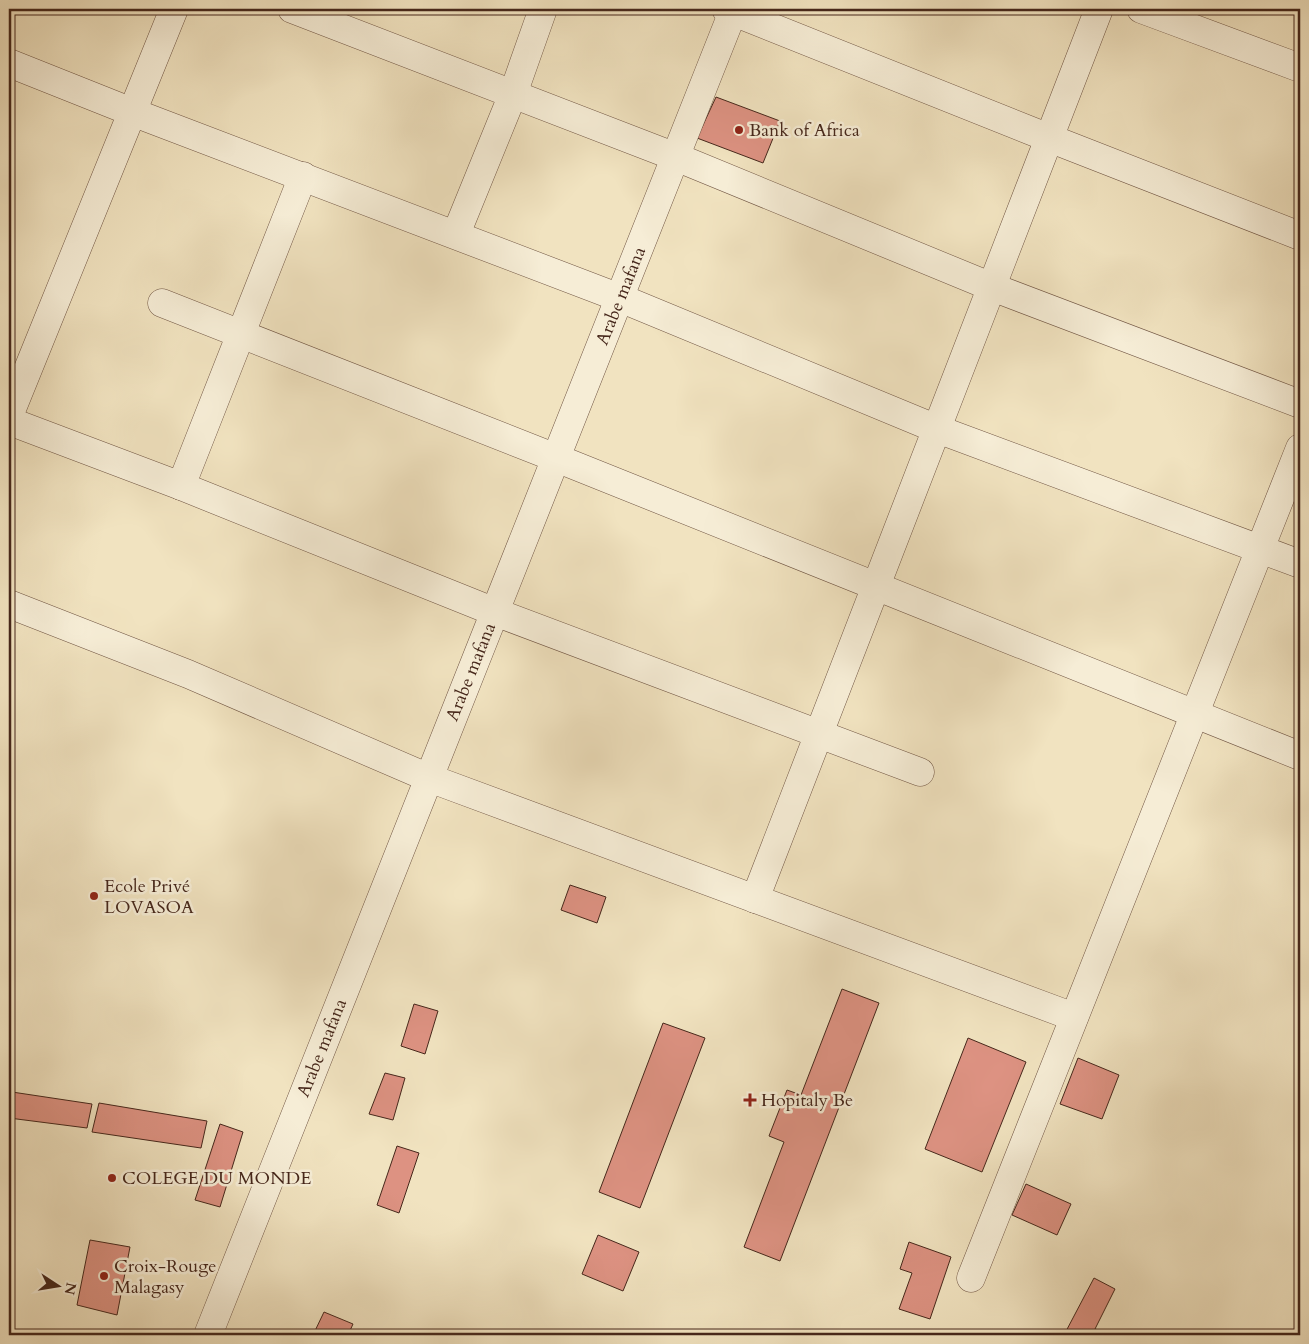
<svg xmlns="http://www.w3.org/2000/svg" width="1309" height="1344" font-family="Cardo,serif">
<style>
.building{fill:#dd9282;stroke:#46271b}
.lines{fill:none;stroke-linecap:round;stroke-linejoin:round}
.minor-casing{stroke:#715644;stroke-width:29}
.minor{stroke:#f6edd6;stroke-width:28}
.poi-dot{fill:#8f2418;stroke:#f6edd6;stroke-width:2}
.labels{text-anchor:middle;dominant-baseline:central;stroke-width:5;stroke-linejoin:round;paint-order:stroke}
.poi-label{font-size:18px;fill:#46271b;stroke:#f6edd6;text-anchor:start}
.street-label{font-size:18px;fill:#46271b;stroke:#f6edd6}
</style>
<rect width="100%" height="100%" fill="#f1e3c0"/>
<filter id="stains"><feTurbulence type="fractalNoise" baseFrequency=".004" numOctaves="4"/><feColorMatrix values="0 0 0 0 .2 0 0 0 0 .09 0 0 0 0 .02 0 0 0 .5 -.17"/></filter>
<radialGradient id="worn" r=".72"><stop offset=".6" stop-color="#630" stop-opacity="0"/><stop offset="1" stop-color="#630" stop-opacity=".3"/></radialGradient>
<g class="building">
<polygon points="716,97 780,121 763,163 697,138"/>
<polygon points="570,885 606,897 597,923 561,910"/>
<polygon points="842,989 879,1003 780,1261 744,1247 784,1142 769,1136 787,1090 801,1095"/>
<polygon points="414,1004 438,1011 425,1054 401,1046"/>
<polygon points="663,1023 705,1038 640,1208 599,1192"/>
<polygon points="968,1038 1026,1062 982,1172 925,1149"/>
<polygon points="1078,1058 1119,1075 1102,1119 1060,1104"/>
<polygon points="385,1073 405,1078 393,1120 369,1114"/>
<polygon points="12,1092 92,1104 87,1128 9,1118"/>
<polygon points="99,1103 207,1121 201,1148 92,1132"/>
<polygon points="220,1124 243,1132 220,1207 195,1200"/>
<polygon points="397,1146 419,1153 399,1213 377,1205"/>
<polygon points="1026,1184 1071,1204 1057,1235 1012,1215"/>
<polygon points="598,1235 639,1252 623,1291 582,1274"/>
<polygon points="90,1240 130,1247 117,1315 77,1305"/>
<polygon points="909,1242 951,1257 930,1319 899,1309 912,1273 900,1269"/>
<polygon points="9,1251 14,1288 9,1288"/>
<polygon points="1094,1278 1115,1289 1095,1329 1118,1335 1064,1335"/>
<polygon points="324,1312 353,1324 348,1335 313,1335"/>
</g>
<g class="lines">
<g class="minor-casing">
<g id="minor">
<polyline points="292,9 676,157 992,287 1300,404"/>
<polyline points="726,9 1049,138 1300,236"/>
<polyline points="1141,9 1300,68"/>
<polyline points="9,63 132,112 620,298 937,429 1300,564"/>
<polyline points="456,234 513,94 543,9"/>
<polyline points="162,303 556,458 1300,756"/>
<polyline points="9,416 174,9"/>
<polyline points="9,421 181,486 495,612 920,772"/>
<polyline points="181,486 303,176"/>
<polyline points="9,604 188,674 429,778 1074,1017"/>
<polyline points="755,899 1099,9"/>
<polyline points="971,1278 1300,448"/>
<polyline points="208,1335 734,9"/>
</g>
</g>
<use href="#minor" class="minor"/>
</g>
<g class="poi-dot">
<circle cx="739" cy="130" r="5"/>
<circle cx="94" cy="896" r="5"/>
<path d="M747.5 1092.5h5v5h5v5h-5v5h-5v-5h-5v-5h5z"/>
<circle cx="112" cy="1178" r="5"/>
<circle cx="104" cy="1276" r="5"/>
</g>
<g class="labels">
<g class="poi-label">
<text x="749" y="130">Bank of Africa</text>
<text x="104" y="886">Ecole Privé<tspan x="104" dy="21">LOVASOA</tspan></text>
<text x="761" y="1100">Hopitaly Be</text>
<text x="122" y="1178">COLEGE DU MONDE</text>
<text x="114" y="1266">Croix-Rouge<tspan x="114" dy="21">Malagasy</tspan></text>
</g>
<g class="street-label">
<text transform="translate(621 296) rotate(-68)">Arabe mafana</text>
<text transform="translate(471 672) rotate(-68)">Arabe mafana</text>
<text transform="translate(322 1048) rotate(-68)">Arabe mafana</text>
</g>
</g>
<rect width="1309" height="1344" fill="none" stroke="#f1e3c0" stroke-width="30"/>
<rect x="10" y="10" width="1289" height="1324" fill="none" stroke="#46271b" stroke-width="2.5"/>
<rect x="15" y="15" width="1279" height="1314" fill="none" stroke="#46271b"/>
<g transform="translate(58 1286) rotate(102)" stroke="#f6edd6" stroke-width="4" paint-order="stroke">
<path d="M0-4L9 19L0 12L-9 19Z" fill="#46271b"/>
<text y="-8" font-size="14" font-weight="bold" text-anchor="middle" fill="#46271b">N</text>
</g>
<rect width="100%" height="100%" filter="url(#stains)"/>
<rect width="100%" height="100%" fill="url(#worn)"/>
</svg>
